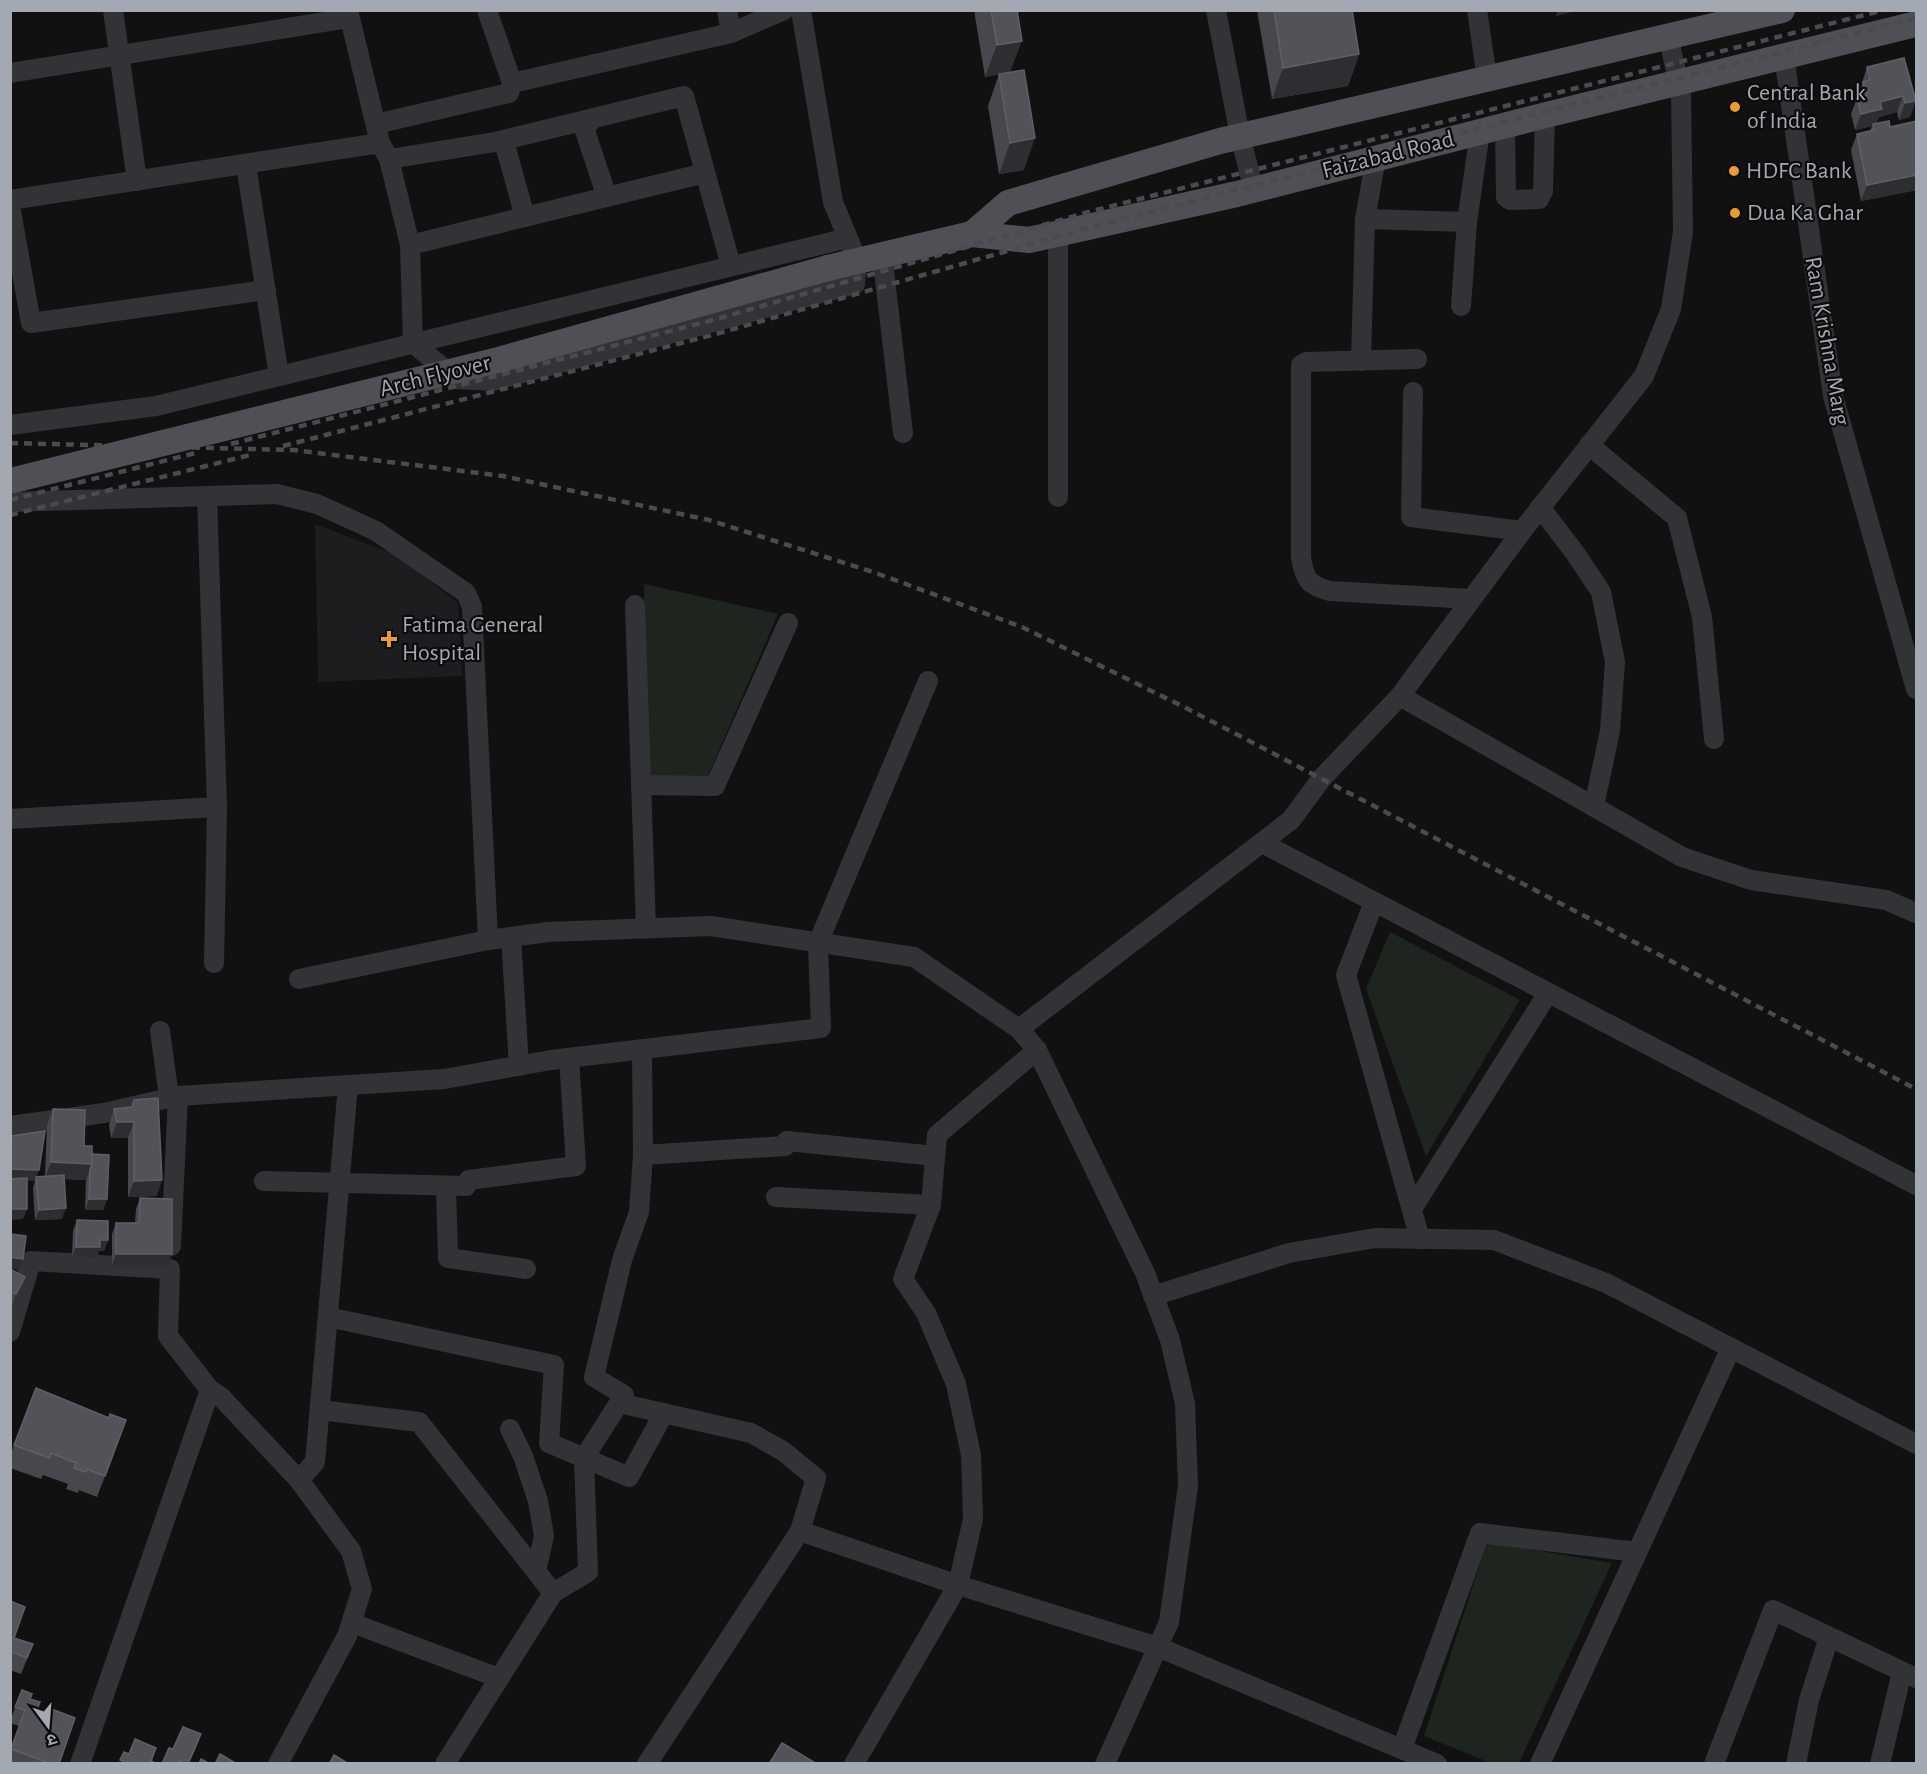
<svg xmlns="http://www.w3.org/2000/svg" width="1927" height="1774" font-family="'Alegreya Sans','Noto Sans Devanagari',sans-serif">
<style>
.built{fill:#1d1d1f}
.green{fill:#1d251e}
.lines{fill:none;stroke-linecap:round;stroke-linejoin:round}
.minor{stroke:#323337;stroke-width:20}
.major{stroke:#4e5056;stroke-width:26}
.rail{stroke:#494b50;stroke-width:4.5;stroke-dasharray:8 6;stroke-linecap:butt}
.major-bridge{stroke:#4e5056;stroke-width:26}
.wall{fill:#47484d}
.shaded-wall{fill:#2d2e31}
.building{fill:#515358;stroke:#5e6066;stroke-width:1.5}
.poi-dot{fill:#e89c33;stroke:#0c0c0d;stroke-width:2}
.labels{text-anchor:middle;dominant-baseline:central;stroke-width:4.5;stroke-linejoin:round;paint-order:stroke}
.poi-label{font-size:24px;fill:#a3a9b2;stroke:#0c0c0d;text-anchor:start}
.street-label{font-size:24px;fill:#a3a9b2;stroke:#0c0c0d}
</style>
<rect width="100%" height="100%" fill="#111112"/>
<polygon class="built" points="315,524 397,555 458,603 462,676 318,682"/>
<g class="green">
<polygon points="644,584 778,614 708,776 646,776"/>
<polygon points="1390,932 1520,1000 1426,1156 1366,989"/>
<polygon points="1487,1542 1612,1563 1519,1763 1491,1763 1424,1736"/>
</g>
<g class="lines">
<g class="minor">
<polyline points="113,10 137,181"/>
<polyline points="348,10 380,143 389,159 410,245 413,343 456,379 493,381 855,284 857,260 833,202 801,10"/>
<polyline points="727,10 731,33"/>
<polyline points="1216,10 1240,136 1254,190"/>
<polyline points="1477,10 1487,78"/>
<polyline points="1784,56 1833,396 1916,689"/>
<polyline points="10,73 349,18"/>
<polyline points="512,83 731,33 784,10"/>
<polyline points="376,124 509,93 512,83 487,10"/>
<polyline points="1505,125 1506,197 1510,200 1539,199 1543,191 1545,115"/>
<polyline points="495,142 594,118"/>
<polyline points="389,159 495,142 505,145 525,217"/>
<polyline points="246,165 279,376"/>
<polyline points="607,197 584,128 594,118 684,96 731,266"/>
<polyline points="10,200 380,143"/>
<polyline points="10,206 31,323 266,290"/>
<polyline points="1365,219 1467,222"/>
<polyline points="410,245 705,173"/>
<polyline points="882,254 903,433"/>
<polyline points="1461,306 1467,222 1480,132"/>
<path d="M1417 359 1306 362 1301 365V558C1305 580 1308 585 1330 591L1471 599"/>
<polyline points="1361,361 1365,219 1376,158"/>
<polyline points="1413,392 1411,517 1522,531"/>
<polyline points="10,425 156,406 848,238"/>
<polyline points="1589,445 1677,518 1702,617 1714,739"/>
<polyline points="207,496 217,807 214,963"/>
<polyline points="1058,497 1058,233"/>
<polyline points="10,502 277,494 317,504 376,531 466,593 472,607 488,940"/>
<polyline points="1540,507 1575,553 1601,592 1615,662 1610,731 1594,806"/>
<polyline points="635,605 646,929"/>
<polyline points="1400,696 1682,857 1751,880 1886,900 1916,913"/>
<polyline points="641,785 715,786 788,623"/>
<polyline points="10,819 217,807"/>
<polyline points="1262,843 1916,1185"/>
<polyline points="1374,902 1346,975 1420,1239"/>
<polyline points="511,937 519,1066"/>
<polyline points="299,979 488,940 548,932 711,926 914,957 1019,1029 1037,1050 1145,1273 1170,1340 1185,1404 1188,1486 1169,1622 1105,1764"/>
<polyline points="1019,1029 1291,820 1322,778 1400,696 1522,531 1644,376 1671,309 1683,232 1681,93 1668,36"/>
<polyline points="160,1031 169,1097"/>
<polyline points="10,1126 104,1113 178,1096 444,1079 551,1060 821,1028 818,943 928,681"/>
<polyline points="643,1155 785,1146 787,1141 935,1156"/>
<polyline points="264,1181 466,1186 469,1180 576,1166 569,1058"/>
<polyline points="446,1186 448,1258 526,1269"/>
<polyline points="776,1197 931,1205"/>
<polyline points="1412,1209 1548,993"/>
<polyline points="171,1246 178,1096"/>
<polyline points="1153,1296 1289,1253 1375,1238 1494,1240 1606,1283 1916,1444"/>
<polyline points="328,1317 554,1365 549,1443 629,1477 664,1413"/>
<polyline points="10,1332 31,1261 170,1269 168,1336 210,1390 221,1397 299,1480 351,1551 362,1589 347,1636 278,1764"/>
<polyline points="619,1403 751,1433 783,1451 816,1478 800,1531 647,1764"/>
<polyline points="320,1410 419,1422 553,1593"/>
<polyline points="510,1429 523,1456 538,1501 544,1536 536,1571"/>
<polyline points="299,1480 315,1462 348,1085"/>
<polyline points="800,1531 958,1585 1158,1647 1437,1764"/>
<polyline points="352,1623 499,1678"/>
<polyline points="1402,1749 1480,1533 1637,1552"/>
<polyline points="80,1764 210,1390"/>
<polyline points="445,1764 553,1593 588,1572 584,1458 624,1395 594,1377 622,1260 639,1212 643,1155 642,1049"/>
<polyline points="854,1764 958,1585 973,1519 971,1455 956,1384 926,1313 903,1279 931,1205 937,1135 1037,1050"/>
<polyline points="1540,1764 1731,1348"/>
<polyline points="1714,1764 1773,1610 1916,1678"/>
<polyline points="1796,1764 1809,1700 1829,1637"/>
<polyline points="1880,1764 1902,1672"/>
</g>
<g class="major">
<polyline points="972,234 1008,203 1220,141 1782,10"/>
<polyline points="828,268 972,234 1029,240 1237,194 1538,117 1916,24"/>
</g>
<g class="rail">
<polyline points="10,443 293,450 503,476 709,520 876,573 1022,627 1188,709 1916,1089"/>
<polyline points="231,444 713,320 1092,211 1884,10"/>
<polyline points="283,446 716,334 1095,226 1916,18"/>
<polyline points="10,500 199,452"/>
<polyline points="10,515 254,454"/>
</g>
<polyline class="major-bridge" points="10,481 502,359 828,268"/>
</g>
<g class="wall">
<polygon points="974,10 1017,10 1010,72 1024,170 999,174 988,106 999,74 985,77"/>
<polygon points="1257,10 1352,10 1359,54 1348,86 1272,99"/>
<polygon points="1904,58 1910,117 1899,120 1897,112 1879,117 1876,124 1890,127 1917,121 1917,190 1861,201 1851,150 1857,134 1870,131 1872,126 1855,130 1851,114 1862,85 1862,83 1867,67"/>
<polygon points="134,1100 157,1196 128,1197 128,1138 111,1138 109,1125 114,1109 131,1108"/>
<polygon points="53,1109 92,1154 107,1199 103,1210 85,1210 86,1180 64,1179 62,1219 35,1220 33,1188 36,1177 45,1176 47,1125"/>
<polygon points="140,1198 168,1265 112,1265 112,1234 116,1223 135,1223 136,1209"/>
<polygon points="77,1220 108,1240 104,1251 99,1251 96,1258 72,1257 73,1231"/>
<polygon points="10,1269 21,1287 12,1305 10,1304"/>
<polygon points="36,1388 109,1418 126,1420 97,1497 79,1490 78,1493 66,1489 68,1484 43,1475 41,1479 10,1468 10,1456"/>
<polygon points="10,1601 14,1638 33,1644 21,1674 10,1670"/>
<polygon points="22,1690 30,1699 59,1764 10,1764 10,1751 19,1726 10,1723 10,1721"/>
</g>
<g class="shaded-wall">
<polygon points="1558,10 1579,10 1556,16"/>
<polygon points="1022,41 1010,72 985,77 997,45"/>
<polygon points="1359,54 1348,86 1272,99 1283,68"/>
<polygon points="1903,96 1897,112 1879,117 1876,125 1855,130 1861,114 1880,102"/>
<polygon points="1916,101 1910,117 1899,120 1905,103"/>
<polygon points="1035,138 1024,170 999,174 1010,143"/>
<polygon points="1917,175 1917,190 1861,201 1867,185"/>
<polygon points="117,1122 134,1122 128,1138 111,1138"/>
<polygon points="51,1162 92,1164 86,1180 45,1178"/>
<polygon points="10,1169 39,1170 35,1181 10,1180"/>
<polygon points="162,1180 157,1196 128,1197 134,1181"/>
<polygon points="89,1199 107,1199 103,1210 85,1210"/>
<polygon points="66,1208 62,1219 35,1220 39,1210"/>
<polygon points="10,1209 27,1209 23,1219 10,1220"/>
<polygon points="100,1240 108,1240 104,1251 99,1251 96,1258 72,1257 76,1247"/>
<polygon points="116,1254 172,1254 168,1265 112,1265"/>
<polygon points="10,1257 23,1259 19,1270 10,1269"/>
<polygon points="25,1277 21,1287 12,1305 16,1294"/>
<polygon points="201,1734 195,1750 189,1764 188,1764"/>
</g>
<g class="building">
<polygon points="991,10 1017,10 1022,41 997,45"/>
<polygon points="1274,10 1352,10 1359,54 1283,68"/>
<polygon points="1904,58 1916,101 1905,103 1903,96 1880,102 1882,109 1861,114 1857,98 1867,95 1863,82 1870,80 1867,67"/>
<polygon points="1024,70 1035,138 1010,143 999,74"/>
<polygon points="1889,121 1890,127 1917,121 1917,175 1867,185 1857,134 1874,130 1873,124"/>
<polygon points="158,1098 162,1180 134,1181 134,1122 117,1122 114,1109 132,1107 134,1100"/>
<polygon points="53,1109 85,1110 84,1146 92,1146 92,1164 51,1162"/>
<polygon points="45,1131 39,1170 10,1169 12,1136"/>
<polygon points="92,1154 109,1155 107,1199 89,1199 90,1170 92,1164"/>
<polygon points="64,1175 66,1208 39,1210 36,1177"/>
<polygon points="27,1178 27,1209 10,1209 10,1179"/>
<polygon points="140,1198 172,1199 172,1254 116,1254 116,1223 139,1223"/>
<polygon points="77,1220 108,1221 108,1240 100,1240 100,1247 76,1247"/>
<polygon points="10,1234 26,1236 23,1259 10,1257"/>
<polygon points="10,1269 25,1277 16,1294 10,1291"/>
<polygon points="36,1388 109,1418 110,1414 126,1420 105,1476 87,1469 86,1472 74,1468 76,1463 51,1453 49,1458 14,1445"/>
<polygon points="10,1601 25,1607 14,1638 33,1644 27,1658 10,1651"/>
<polygon points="22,1690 32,1694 30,1699 40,1702 36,1712 46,1716 49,1708 75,1718 59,1764 52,1764 11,1749 25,1710 15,1707"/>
<polygon points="183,1727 201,1734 188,1764 179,1761 178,1764 162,1764 169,1748 173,1749"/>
<polygon points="135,1739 156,1748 151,1761 157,1764 123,1764 124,1762 120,1760 124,1752 129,1754"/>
<polygon points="782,1743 817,1764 769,1764"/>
<polygon points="220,1754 237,1764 215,1764"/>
<polygon points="334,1755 349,1764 329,1764"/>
<polygon points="201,1759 210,1764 199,1764"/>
</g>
<g class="poi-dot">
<circle cx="1735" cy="107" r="6"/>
<circle cx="1734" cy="171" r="6"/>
<circle cx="1735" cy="213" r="6"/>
<path d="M386 630h6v6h6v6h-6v6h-6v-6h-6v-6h6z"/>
</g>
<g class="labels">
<g class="poi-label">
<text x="1747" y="93">Central Bank<tspan x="1747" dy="28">of India</tspan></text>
<text x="1746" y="171">HDFC Bank</text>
<text x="1747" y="213">Dua Ka Ghar</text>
<text x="402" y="625">Fatima General<tspan x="402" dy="28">Hospital</tspan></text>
</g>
<g class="street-label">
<text transform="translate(1388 155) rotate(-14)">Faizabad Road</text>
<text transform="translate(1827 341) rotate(80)">Ram Krishna Marg</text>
<text transform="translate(435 376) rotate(-14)">Arch Flyover</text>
</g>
</g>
<rect width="1927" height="1774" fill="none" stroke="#a3a9b2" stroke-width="24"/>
<g transform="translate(48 1726) rotate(164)" stroke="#0c0c0d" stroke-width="4.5" paint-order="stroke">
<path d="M0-4.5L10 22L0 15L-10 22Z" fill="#a3a9b2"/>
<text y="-9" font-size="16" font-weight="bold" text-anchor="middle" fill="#a3a9b2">उ</text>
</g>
</svg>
